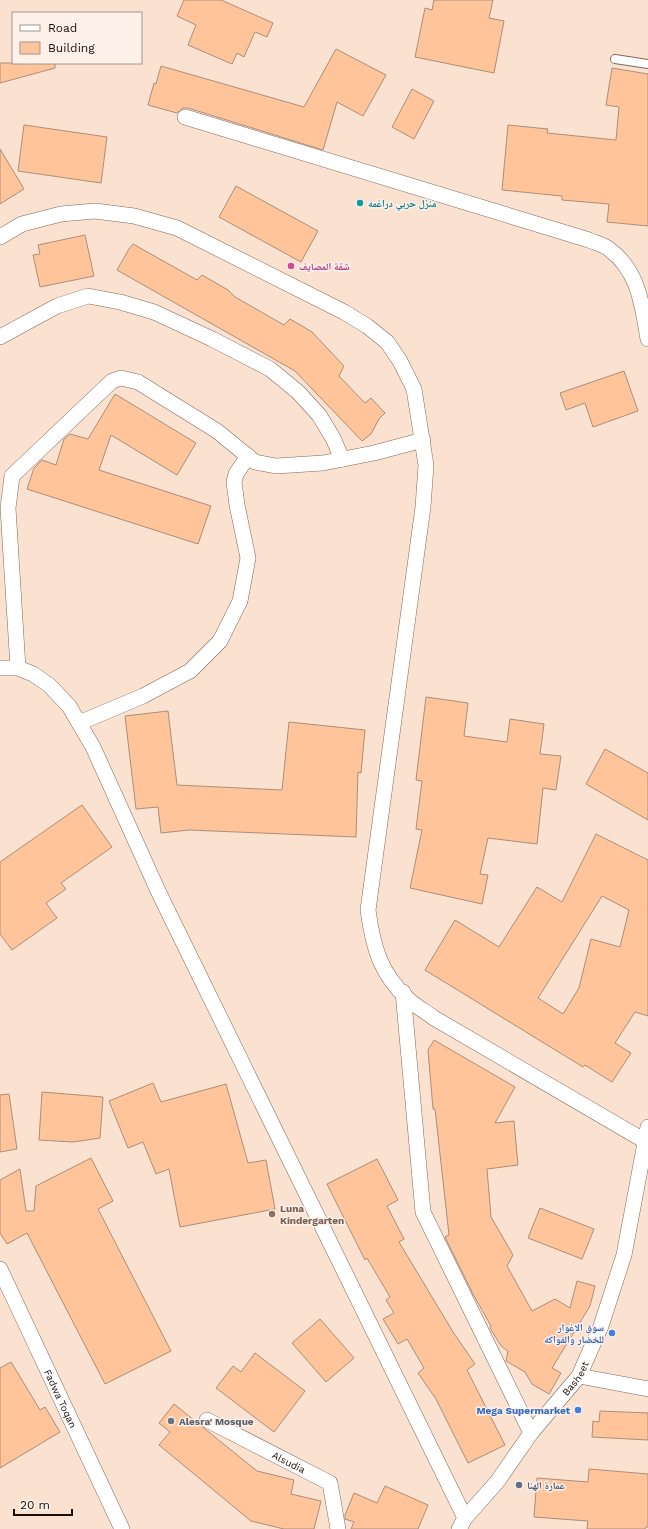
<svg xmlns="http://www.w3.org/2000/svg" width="648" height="1529" font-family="'Work Sans','Noto Naskh Arabic',sans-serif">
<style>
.building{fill:#ffc49a;stroke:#ab8e7a;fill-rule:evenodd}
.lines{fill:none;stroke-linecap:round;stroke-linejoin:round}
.lane-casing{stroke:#836755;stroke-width:10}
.street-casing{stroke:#836755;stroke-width:16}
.lane{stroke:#fff;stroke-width:8}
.street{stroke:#fff;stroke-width:15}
.culture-dot{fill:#0f9aa8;stroke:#fef1e9;stroke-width:1.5}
.hotel-dot{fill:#d1479c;stroke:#fef1e9;stroke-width:1.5}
.education-dot{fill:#8d6e63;stroke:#fef1e9;stroke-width:1.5}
.shop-dot{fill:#3f7fe0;stroke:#fef1e9;stroke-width:1.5}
.worship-dot{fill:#6b7280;stroke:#fef1e9;stroke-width:1.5}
.service-dot{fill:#5c6f8a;stroke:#fef1e9;stroke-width:1.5}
.labels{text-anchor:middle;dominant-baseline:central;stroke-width:3;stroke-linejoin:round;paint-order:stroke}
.culture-label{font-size:10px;font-weight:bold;fill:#0d838f;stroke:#fef1e9;text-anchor:start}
.hotel-label{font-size:10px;font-weight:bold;fill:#b23c85;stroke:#fef1e9;text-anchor:start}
.education-label{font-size:10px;font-weight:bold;fill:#785e54;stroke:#fef1e9;text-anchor:start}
.shop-label{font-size:10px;font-weight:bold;fill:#366cbe;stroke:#fef1e9;text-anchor:end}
.street-label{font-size:10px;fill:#190e07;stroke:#fef1e9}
.worship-label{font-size:10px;font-weight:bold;fill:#5b616d;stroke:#fef1e9;text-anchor:start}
.service-label{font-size:10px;font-weight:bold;fill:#4e5e75;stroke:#fef1e9;text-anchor:start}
</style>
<rect width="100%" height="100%" fill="#fae1d0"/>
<g class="building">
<polygon points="184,0 221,0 273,23 267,37 255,32 244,57 237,53 232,64 188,45 196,25 177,16"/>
<polygon points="434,0 493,0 489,18 504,21 494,73 415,57 425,8 432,10"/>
<polygon points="336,49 386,75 363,116 337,102 323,150 188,108 183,108 177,113 148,105 154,83 156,84 161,66 304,107"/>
<polygon points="0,63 55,63 55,68 0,83"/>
<polygon points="612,68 648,74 648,226 607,222 609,204 562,200 562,196 502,190 508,125 548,129 547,133 616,140 619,107 606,105"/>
<polygon points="412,89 434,101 414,139 392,127"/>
<polygon points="24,125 107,137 101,183 18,171"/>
<polygon points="0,149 24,189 0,204"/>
<polygon points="236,186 318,231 301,262 219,217"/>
<polygon points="85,235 94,276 40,287 33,255 40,254 38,245"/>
<polygon points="133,244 197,280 202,275 228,290 235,297 284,325 290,319 312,332 344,366 339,376 365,403 371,398 385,413 379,419 371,434 362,441 295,371 117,270 129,249"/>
<polygon points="624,371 638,411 593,427 585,403 566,410 560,393"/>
<polygon points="115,394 196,443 177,475 111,435 99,470 211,506 198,544 27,489 34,468 42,460 56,465 64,439 70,434 88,439"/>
<polygon points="426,697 468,703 464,736 507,742 510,719 544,724 540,754 561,756 556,790 543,788 537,844 488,838 480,874 488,875 482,904 410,888 422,830 416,829 422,781 416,780"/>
<polygon points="168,711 177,785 282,790 289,722 365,730 361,773 358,772 356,837 189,830 161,833 158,807 136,809 125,716"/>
<polygon points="605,749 648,773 648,820 586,784"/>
<polygon points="82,805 112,847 61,883 66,889 46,903 57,918 12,950 0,934 0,862"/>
<path d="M596 834 648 860V1016L635 1012 615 1043 631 1053 612 1082 585 1065 583 1067 425 970 455 920 499 947 537 887 562 902ZM602 896 629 910 620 947 591 939 579 988 563 1014 538 998Z"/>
<polygon points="434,1040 515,1087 495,1123 514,1121 518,1165 487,1169 491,1217 513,1255 507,1266 532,1311 555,1299 570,1308 577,1281 595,1286 590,1306 552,1368 561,1373 549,1394 532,1384 525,1372 506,1361 508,1351 501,1346 490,1328 491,1326 473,1294 445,1237 449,1235 435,1109 433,1109 428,1050"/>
<polygon points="153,1083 161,1102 226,1084 248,1163 266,1160 275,1209 180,1227 169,1169 156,1174 143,1142 128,1148 109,1101"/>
<polygon points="42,1092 103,1097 100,1138 73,1142 39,1140"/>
<polygon points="9,1094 17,1149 0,1152 0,1095"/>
<polygon points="91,1158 113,1201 98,1209 171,1351 105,1384 27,1233 7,1244 0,1233 0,1180 20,1169 26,1211 34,1211 36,1186"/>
<polygon points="377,1159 398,1200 387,1206 404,1239 399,1242 453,1332 475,1364 467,1370 505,1445 468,1463 436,1399 418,1373 424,1368 407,1339 398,1344 383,1319 394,1313 386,1300 390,1297 367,1258 365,1260 327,1184"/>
<polygon points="540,1208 594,1229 582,1259 528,1238"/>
<polygon points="320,1319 354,1358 326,1382 292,1343"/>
<polygon points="255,1353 305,1391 274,1432 216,1388 233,1366 241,1372"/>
<polygon points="11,1362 40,1410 45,1407 60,1432 0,1468 0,1368"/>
<polygon points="174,1404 257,1471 294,1480 291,1494 321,1501 314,1529 284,1529 251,1521 159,1445 170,1432 159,1423"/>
<polygon points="600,1411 648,1413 648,1440 592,1437 593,1421 599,1422"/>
<polygon points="589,1469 648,1474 648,1527 646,1527 645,1529 587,1529 588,1521 534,1517 537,1478 588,1482"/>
<polygon points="385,1486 428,1505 418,1529 351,1529 354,1522 345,1519 345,1515 354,1493 377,1503"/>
</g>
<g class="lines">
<g class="lane-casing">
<polyline id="lane" points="615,59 648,64"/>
</g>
<g class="street-casing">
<g id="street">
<path d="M185 117 589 240C596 243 604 245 609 249 639 271 642 305 648 339"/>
<path d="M0 237 22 224 61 214 95 211 134 216 177 228 344 312 367 326 387 342 400 361 414 389 426 465 423 507 368 910C373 947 380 974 409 1000 417 1007 426 1012 434 1018L645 1141"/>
<polyline points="0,337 57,306 88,296 120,302 154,312 212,339 270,369 298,392 319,415 333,438 342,459"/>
<polyline points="0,668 18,668 33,674 49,685 69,706 93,747 159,893 465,1518"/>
<polyline points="18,668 8,508 12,476 112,381 121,378 138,382 217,431 255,462 276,466 323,463 374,453 423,440"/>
<polyline points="79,723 143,696 190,671 220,641 240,601 248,558 237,505 234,482 236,474 248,456"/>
<polyline points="403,992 423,1212 531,1433"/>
<path id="s1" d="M0 1269 122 1529"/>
<polyline points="579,1376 648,1389"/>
<path id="s2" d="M207 1420 330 1483 338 1529"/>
<path id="s3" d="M459 1529 465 1518 497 1482 531 1433 579 1376 601 1326 624 1255 648 1127"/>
</g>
</g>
<use href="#lane" class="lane"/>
<use href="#street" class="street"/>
</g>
<circle class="culture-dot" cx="360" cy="203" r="4"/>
<circle class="hotel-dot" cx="291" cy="266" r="4"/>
<circle class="education-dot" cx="272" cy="1214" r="4"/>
<g class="shop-dot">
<circle cx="612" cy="1333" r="4"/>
<circle cx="578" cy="1410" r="4"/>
</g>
<circle class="worship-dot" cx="171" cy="1421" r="4"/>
<circle class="service-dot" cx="519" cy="1485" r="4"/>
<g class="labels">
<g class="culture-label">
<text x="368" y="203">منزل حربي دراغمه</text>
</g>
<g class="hotel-label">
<text x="299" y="266">شقة المصايف</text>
</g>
<g class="education-label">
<text x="280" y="1208">Luna<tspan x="280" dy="12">Kindergarten</tspan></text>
</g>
<g class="shop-label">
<text x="604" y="1327">سوق الاغوار<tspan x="604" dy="12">للخضار والفواكه</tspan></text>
<text x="570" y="1410">Mega Supermarket</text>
</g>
<g class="street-label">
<text stroke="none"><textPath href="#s3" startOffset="191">Basheet</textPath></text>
<text stroke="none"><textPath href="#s1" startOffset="143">Fadwa Toqan</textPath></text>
<text stroke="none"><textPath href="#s2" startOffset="92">Alsudia</textPath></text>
</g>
<g class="worship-label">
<text x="179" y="1421">Alesra' Mosque</text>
</g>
<g class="service-label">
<text x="527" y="1485">عمارة الهنا</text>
</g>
</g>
<rect x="12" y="12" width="130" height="52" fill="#fef1e9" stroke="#a2968f"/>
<rect x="20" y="25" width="20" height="6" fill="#ffffff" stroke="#a2968f"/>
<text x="48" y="32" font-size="12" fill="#190e07">Road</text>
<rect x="20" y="42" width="20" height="12" fill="#ffc49a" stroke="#a2968f"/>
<text x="48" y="52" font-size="12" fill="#190e07">Building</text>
<path d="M14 1509v6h58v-6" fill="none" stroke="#190e07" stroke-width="2"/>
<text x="20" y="1509" font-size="12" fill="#190e07" stroke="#fef1e9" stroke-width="3" paint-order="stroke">20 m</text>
</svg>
